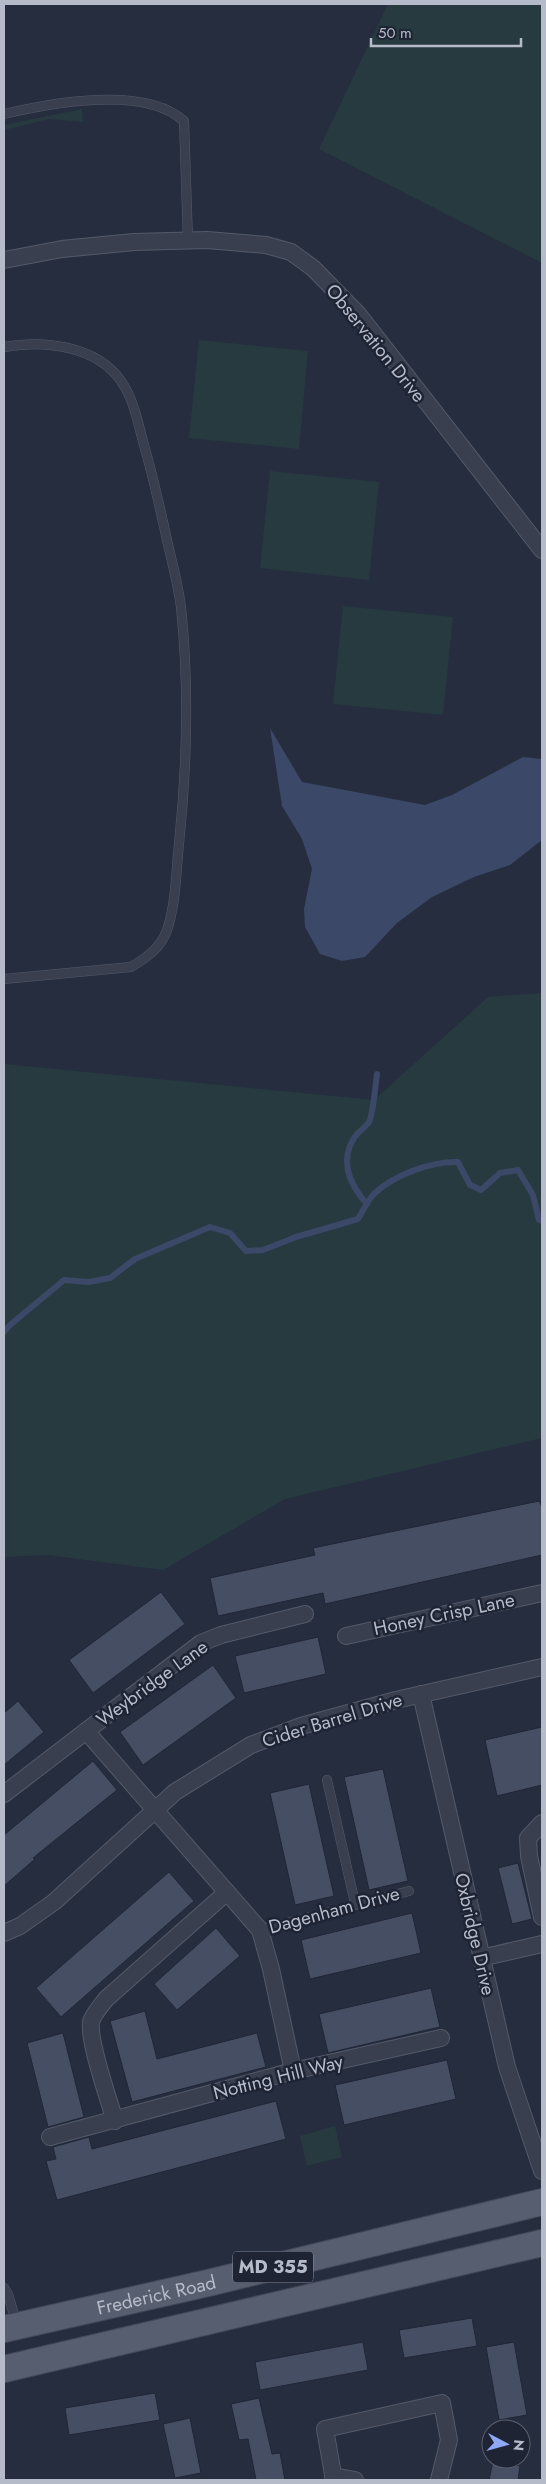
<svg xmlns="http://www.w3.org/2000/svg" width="546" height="2484" font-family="Jost,sans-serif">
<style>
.green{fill:#273a40}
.water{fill:#3b4867}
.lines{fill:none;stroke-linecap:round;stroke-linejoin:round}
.stream{stroke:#3b4867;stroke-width:6}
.building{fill:#464e63;stroke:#202636}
.lane-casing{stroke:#545a69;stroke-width:10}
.street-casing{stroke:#545a69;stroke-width:18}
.primary-casing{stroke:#434858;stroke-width:28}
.lane{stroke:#393f4f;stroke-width:9}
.street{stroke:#393f4f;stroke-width:16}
.primary{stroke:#575e6f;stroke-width:26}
.labels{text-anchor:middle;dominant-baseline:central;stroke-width:5;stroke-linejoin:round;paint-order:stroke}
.shield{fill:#1e2434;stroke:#888e9c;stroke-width:1}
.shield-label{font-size:18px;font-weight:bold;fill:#b6bbc9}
.street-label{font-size:19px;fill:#b6bbc9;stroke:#1e2434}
</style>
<rect width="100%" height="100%" fill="#252d3f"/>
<g class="green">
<polygon points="388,4 542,4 542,263 319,149"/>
<polygon points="82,109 83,122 49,119 4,130 4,125"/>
<polygon points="199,340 308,351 299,449 189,438"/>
<polygon points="270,471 379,482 369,580 260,568"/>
<polygon points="343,606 453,617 443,715 333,704"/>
<polygon points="542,993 542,1438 285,1499 163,1570 47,1555 4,1557 4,1064 374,1100 488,997"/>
<polygon points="335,2126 342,2157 307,2166 300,2136"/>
</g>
<polygon class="water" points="270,728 302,782 425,805 452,795 523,757 542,759 542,840 510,865 474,877 432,897 397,923 365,957 342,961 320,954 305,927 304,909 312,869 302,839 282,806"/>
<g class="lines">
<g class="stream">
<path d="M367 1204C350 1185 339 1162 354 1138 358 1131 367 1127 370 1120 374 1106 375 1089 377 1074"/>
<path d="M4 1332 10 1325 64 1280 89 1282 110 1278 135 1259 210 1227 230 1233 246 1251 263 1250 296 1237 358 1219C363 1211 368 1199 375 1193 394 1175 432 1161 458 1162L470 1185 481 1190 500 1173 518 1170 533 1195 539 1220 542 1221"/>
</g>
</g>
<g class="building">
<polygon points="539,1501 542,1507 542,1555 325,1604 323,1593 218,1616 210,1578 315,1555 313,1548"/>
<polygon points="161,1592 185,1624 93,1693 69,1660"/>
<polygon points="318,1637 326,1674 244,1693 235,1656"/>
<polygon points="213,1665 236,1698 143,1765 120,1732"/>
<polygon points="18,1701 44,1732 4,1765 4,1713"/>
<polygon points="542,1727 542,1785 497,1796 485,1740"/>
<polygon points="93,1761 117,1790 33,1858 35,1859 4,1886 4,1835"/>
<polygon points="383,1769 408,1881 369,1890 344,1777"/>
<polygon points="309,1784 334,1896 295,1905 270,1793"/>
<polygon points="518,1863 532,1919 512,1924 498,1868"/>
<polygon points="169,1872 194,1901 61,2017 36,1988"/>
<polygon points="412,1913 421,1953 310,1979 301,1940"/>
<polygon points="216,1928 240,1956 177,2010 154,1984"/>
<polygon points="431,1988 440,2027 328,2053 319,2014"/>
<polygon points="145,2011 157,2059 257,2033 266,2067 132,2102 110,2021"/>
<polygon points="63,2033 84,2117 48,2127 27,2043"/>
<polygon points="447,2060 456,2099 344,2125 335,2085"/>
<polygon points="276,2101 286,2139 57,2200 46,2161 56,2159 53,2147 89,2137 92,2149"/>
<polygon points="472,2318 477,2346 404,2358 399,2330"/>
<polygon points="363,2342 368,2370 260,2390 255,2362"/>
<polygon points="514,2342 527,2415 499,2420 486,2347"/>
<polygon points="155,2393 160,2420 69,2435 65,2408"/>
<polygon points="259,2398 272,2454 280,2453 285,2480 256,2480 248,2439 239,2440 231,2404"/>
<polygon points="190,2418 201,2473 175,2478 163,2424"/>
<polygon points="493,2461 520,2466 518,2480 489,2480"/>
</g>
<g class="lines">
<g class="lane-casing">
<g id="lane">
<path d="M4 114C51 103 144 85 184 121L188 241"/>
<path d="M4 347C43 340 96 345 121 381 134 399 138 424 144 445 153 476 160 508 167 540 172 562 178 584 181 607 189 684 187 767 179 844 176 872 176 904 167 930 161 948 146 958 131 967L4 979"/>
<polyline points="327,1780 355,1903"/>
<polyline points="260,1930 409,1891"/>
<polyline points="4,2288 8,2294 17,2325"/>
</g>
</g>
<g class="street-casing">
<g id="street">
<polyline points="4,260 62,249 134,242 207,240 266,245 291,252 313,268 358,314 542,550"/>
<polyline points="346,1636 542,1593"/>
<polyline points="421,1694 507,2067 542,2171"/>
<polyline points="86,1731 260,1930 271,1969 293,2071"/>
<polyline points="4,1794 201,1643 221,1635 305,1614"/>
<polyline points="542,1823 528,1838 529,1856 542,1917"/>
<polyline points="4,1933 20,1926 54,1902 175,1792 251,1745 301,1726 396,1700 542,1667"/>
<polyline points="481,1958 542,1944"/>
<path d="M115 2121C109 2100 88 2041 91 2022 93 2014 101 2006 106 1999L227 1892"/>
<polyline points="50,2137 293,2071 441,2038"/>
<polyline points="333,2476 355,2480"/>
<polyline points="334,2480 325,2429 442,2403 449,2440 439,2480"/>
</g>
</g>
<g class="primary-casing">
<g id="primary">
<path id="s1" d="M4 2329 208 2283 542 2202"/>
<polyline points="4,2369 542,2243"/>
</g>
</g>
<use href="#lane" class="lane"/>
<use href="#street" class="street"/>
<use href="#primary" class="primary"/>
</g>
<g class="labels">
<rect class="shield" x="233" y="2251.5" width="80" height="31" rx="4"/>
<g class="shield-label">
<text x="273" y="2267">MD 355</text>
</g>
<g class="street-label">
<text transform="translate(376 343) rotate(51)">Observation Drive</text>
<text transform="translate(444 1614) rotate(-12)">Honey Crisp Lane</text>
<text transform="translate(152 1683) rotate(-36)">Weybridge Lane</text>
<text transform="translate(332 1720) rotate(-17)">Cider Barrel Drive</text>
<text transform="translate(334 1910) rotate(-15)">Dagenham Drive</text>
<text transform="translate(475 1934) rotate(77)">Oxbridge Drive</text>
<text transform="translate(278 2077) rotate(-14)">Notting Hill Way</text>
<text stroke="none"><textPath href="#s1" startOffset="156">Frederick Road</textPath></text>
</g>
</g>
<rect width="546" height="2484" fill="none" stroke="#b6bbc9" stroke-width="10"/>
<g transform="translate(506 2444) rotate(96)"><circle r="24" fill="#1e2434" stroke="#5b6070"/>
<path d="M0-4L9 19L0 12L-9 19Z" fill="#8ea8f6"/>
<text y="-8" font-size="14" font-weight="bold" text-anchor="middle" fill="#b6bbc9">N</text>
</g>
<path d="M371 38v8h150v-8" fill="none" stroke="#b6bbc9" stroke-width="2.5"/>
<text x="378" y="38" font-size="15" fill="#b6bbc9" stroke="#1e2434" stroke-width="4" paint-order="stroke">50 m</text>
</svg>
